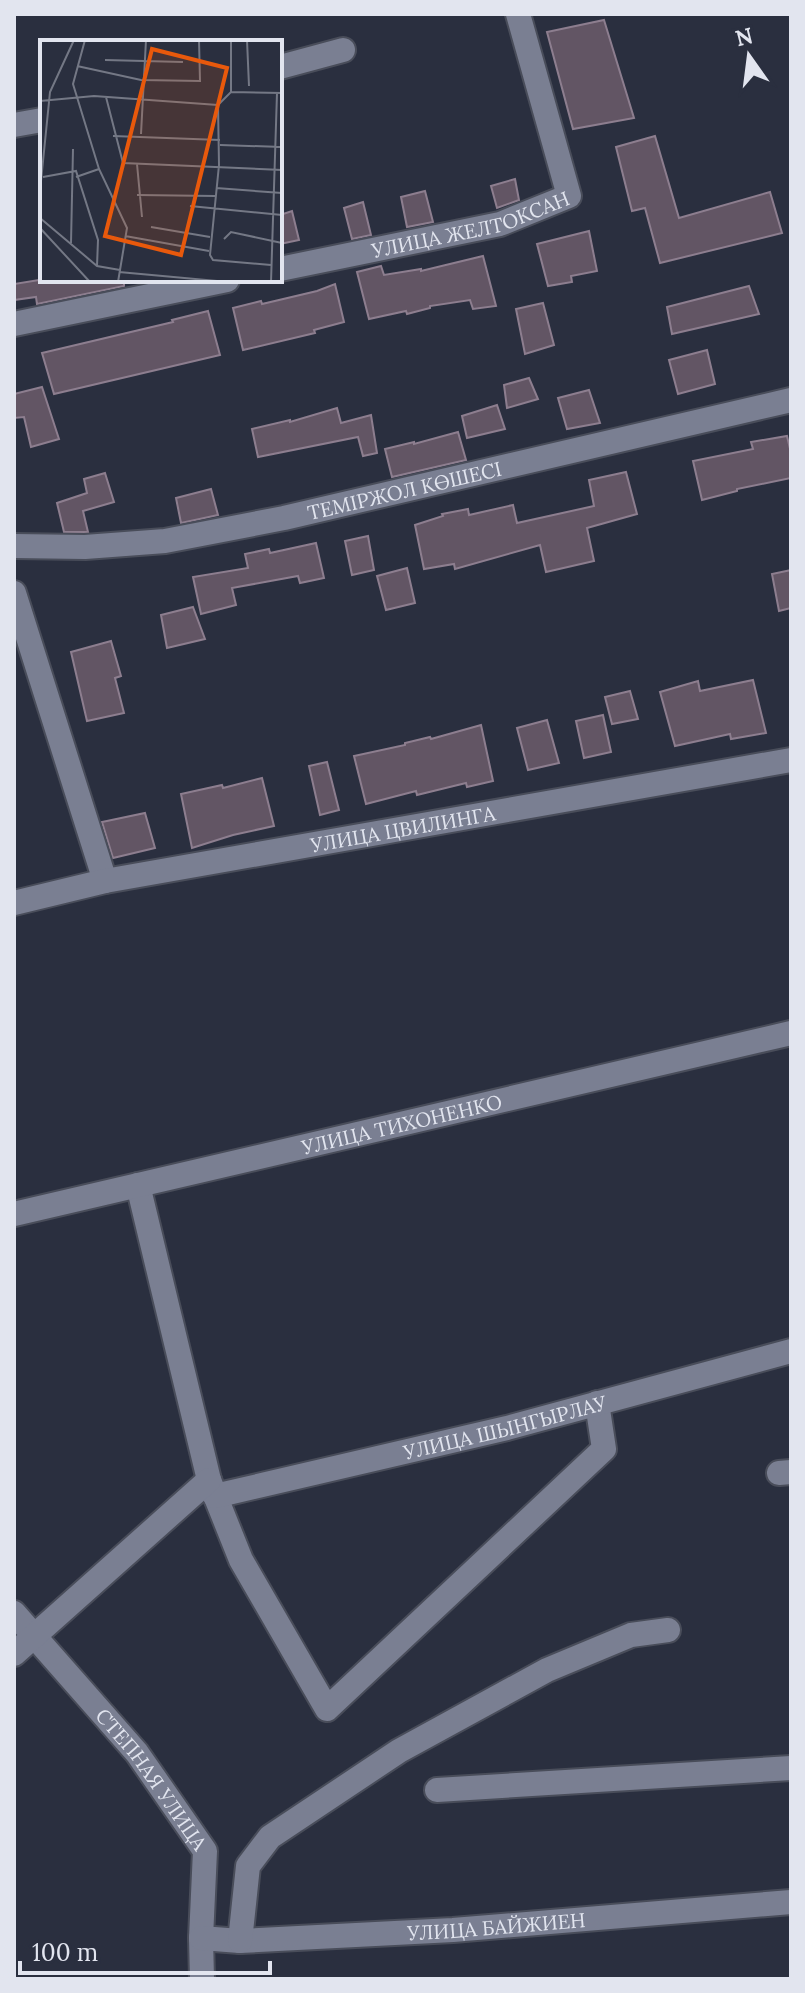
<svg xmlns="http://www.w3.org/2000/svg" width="805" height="1993" font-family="Lora,serif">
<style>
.building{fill:#625564;stroke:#8d7e8f;stroke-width:2}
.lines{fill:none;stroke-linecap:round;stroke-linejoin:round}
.minor-casing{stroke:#494d5a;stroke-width:28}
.minor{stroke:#7a7f92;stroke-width:24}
.labels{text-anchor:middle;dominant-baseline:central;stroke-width:7;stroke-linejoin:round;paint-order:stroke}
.street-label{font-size:20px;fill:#e2e5ef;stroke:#2a2f3f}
.inset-road{fill:none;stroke:#747885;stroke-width:2}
.view{fill:#e8590c;fill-opacity:0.15;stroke:#e8590c;stroke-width:4}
.inset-edge{fill:none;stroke:#e2e5ef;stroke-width:4}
</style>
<rect width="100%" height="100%" fill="#2a2f3f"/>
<g class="building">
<polygon points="604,20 634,118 573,129 547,32"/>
<polygon points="655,136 679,218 770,192 782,233 660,263 645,208 632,211 616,147"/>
<polygon points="515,179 519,200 497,208 491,186"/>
<polygon points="425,191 433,222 407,227 401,197"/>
<polygon points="363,202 371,235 352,239 344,208"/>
<polygon points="292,211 299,240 280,244 280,215"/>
<polygon points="589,231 597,271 571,276 572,282 548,286 537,244"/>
<polygon points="483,256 496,306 473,309 470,300 430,306 430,308 407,314 406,311 369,319 357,272 381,266 384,275 421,269 421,271"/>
<polygon points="39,280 124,280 124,286 37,304 36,297 14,300 14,284"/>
<polygon points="335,284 344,322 314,330 315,333 243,350 233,308 261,301 262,304 317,291"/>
<polygon points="749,286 759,314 672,334 667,307"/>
<polygon points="543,303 554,345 525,354 516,309"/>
<polygon points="208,311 220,355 54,394 42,353 173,322 172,320"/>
<polygon points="707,350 715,384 678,394 669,360"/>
<polygon points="529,378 538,399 507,408 504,385"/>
<polygon points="42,387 59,439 31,447 24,417 14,418 14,394"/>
<polygon points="589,390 600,423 567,429 558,398"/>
<polygon points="497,405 505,429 467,438 462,416"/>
<polygon points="337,408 341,423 371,415 377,453 363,456 358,437 258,457 252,429 290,420 290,422"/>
<polygon points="458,432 466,460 392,477 385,449 414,442 414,444"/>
<polygon points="787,436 791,453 791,478 737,489 737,491 702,500 693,461 753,449 751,442"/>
<polygon points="626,472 637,514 587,528 594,561 546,572 540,545 455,569 454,564 424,569 415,525 443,516 442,514 468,509 469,515 513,505 517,523 594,506 589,480"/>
<polygon points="105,473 114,502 83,511 88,532 64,532 57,503 87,493 84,479"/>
<polygon points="211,489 218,515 181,523 176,498"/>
<polygon points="368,536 374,570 352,575 345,541"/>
<polygon points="316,543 324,578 300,583 298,576 232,588 236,605 201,614 193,577 248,568 245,554 269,549 270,553"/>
<polygon points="407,568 415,603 386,610 377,576"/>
<polygon points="791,570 791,608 779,611 772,574"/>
<polygon points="193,607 205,639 167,648 161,615"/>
<polygon points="111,641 121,676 115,678 124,713 87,721 71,652"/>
<polygon points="753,680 766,733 731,739 730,734 675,746 660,692 698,681 700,691"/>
<polygon points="630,691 638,719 612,724 605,697"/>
<polygon points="603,715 611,752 584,758 576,721"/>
<polygon points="547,720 559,763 528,770 517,728"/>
<polygon points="481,725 493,781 467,787 466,783 417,795 416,791 366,804 354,756 405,745 405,743 430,737 431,739"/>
<polygon points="327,762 339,810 320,815 309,766"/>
<polygon points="262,778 274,826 233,835 192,848 181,794 222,785 223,788"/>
<polygon points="145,813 155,848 113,858 102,822"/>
</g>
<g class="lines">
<g class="minor-casing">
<g id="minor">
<polyline points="280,67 343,50"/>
<polyline points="14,125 42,120"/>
<path id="s1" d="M280 269 500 224 569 196 518 14"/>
<polyline points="14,324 227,280"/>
<path id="s2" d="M14 546 85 547 165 541 284 518 791 400"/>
<polyline points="14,593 105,881"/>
<path id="s3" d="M14 903 105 881 791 760"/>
<polyline points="138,1185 209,1480 241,1560 327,1709 604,1449 597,1403"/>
<path id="s4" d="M14 1214 791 1033"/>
<polyline points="779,1473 791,1472"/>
<path id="s5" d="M215 1496 507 1428 791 1351"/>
<path id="s6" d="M14 1613 137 1753 205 1851 201 1938 202 1979"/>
<polyline points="14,1654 209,1480"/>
<polyline points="437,1790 791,1768"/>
<path id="s7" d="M201 1938 240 1941 453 1930 791 1902"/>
<polyline points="240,1941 248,1866 270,1837 399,1751 547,1670 631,1635 668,1630"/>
</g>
</g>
<use href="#minor" class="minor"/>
</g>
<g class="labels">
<g class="street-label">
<text stroke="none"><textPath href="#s1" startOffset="196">УЛИЦА ЖЕЛТОКСАН</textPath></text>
<text stroke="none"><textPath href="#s2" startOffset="396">ТЕМІРЖОЛ КӨШЕСІ</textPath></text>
<text stroke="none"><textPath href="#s3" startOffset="396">УЛИЦА ЦВИЛИНГА</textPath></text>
<text stroke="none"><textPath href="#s4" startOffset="398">УЛИЦА ТИХОНЕНКО</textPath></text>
<text stroke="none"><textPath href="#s5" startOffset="298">УЛИЦА ШЫНГЫРЛАУ</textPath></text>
<text stroke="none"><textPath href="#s6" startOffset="216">СТЕПНАЯ УЛИЦА</textPath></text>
<text stroke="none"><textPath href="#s7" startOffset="296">УЛИЦА БАЙЖИЕН</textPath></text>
</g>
</g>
<g transform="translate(40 40)">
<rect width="242" height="242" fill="#2a2f3f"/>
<path class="inset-road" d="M45 0 33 44 59 129 87 188 78 242M207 0 209 46M65 20 143 22M37 26 101 40 160 41 159 0M191 52V0M66 57 83 123 242 130M0 61 54 56 178 65M178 65 179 125 170 215 173 220 231 225M178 65 191 52 242 53M101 94 106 0M73 96 180 100M180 105 242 107M97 124 102 177M3 137 36 131 58 200 57 226M36 137 59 129M176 148 242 153M0 151 10 52 34 0M97 155 175 156M150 166 242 175M0 178 57 226 80 230M111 187 170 197M0 188 50 242M85 196 169 211M184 199 191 192 242 203M31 203 33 109M79 232 188 242M231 242 237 53"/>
<path class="view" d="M112 9 187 28 141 215 65 196Z"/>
<rect width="242" height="242" class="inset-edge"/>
</g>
<rect width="805" height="1993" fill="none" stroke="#e2e5ef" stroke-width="32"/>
<g transform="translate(749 56) rotate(346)" stroke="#2a2f3f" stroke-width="6" paint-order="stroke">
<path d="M0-6L14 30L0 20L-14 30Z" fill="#e2e5ef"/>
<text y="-12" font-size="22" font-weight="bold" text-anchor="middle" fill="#e2e5ef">N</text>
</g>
<path d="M20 1961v12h250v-12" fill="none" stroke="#e2e5ef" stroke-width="4"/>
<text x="32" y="1961" font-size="24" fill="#e2e5ef" stroke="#2a2f3f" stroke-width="6" paint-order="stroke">100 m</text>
</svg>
